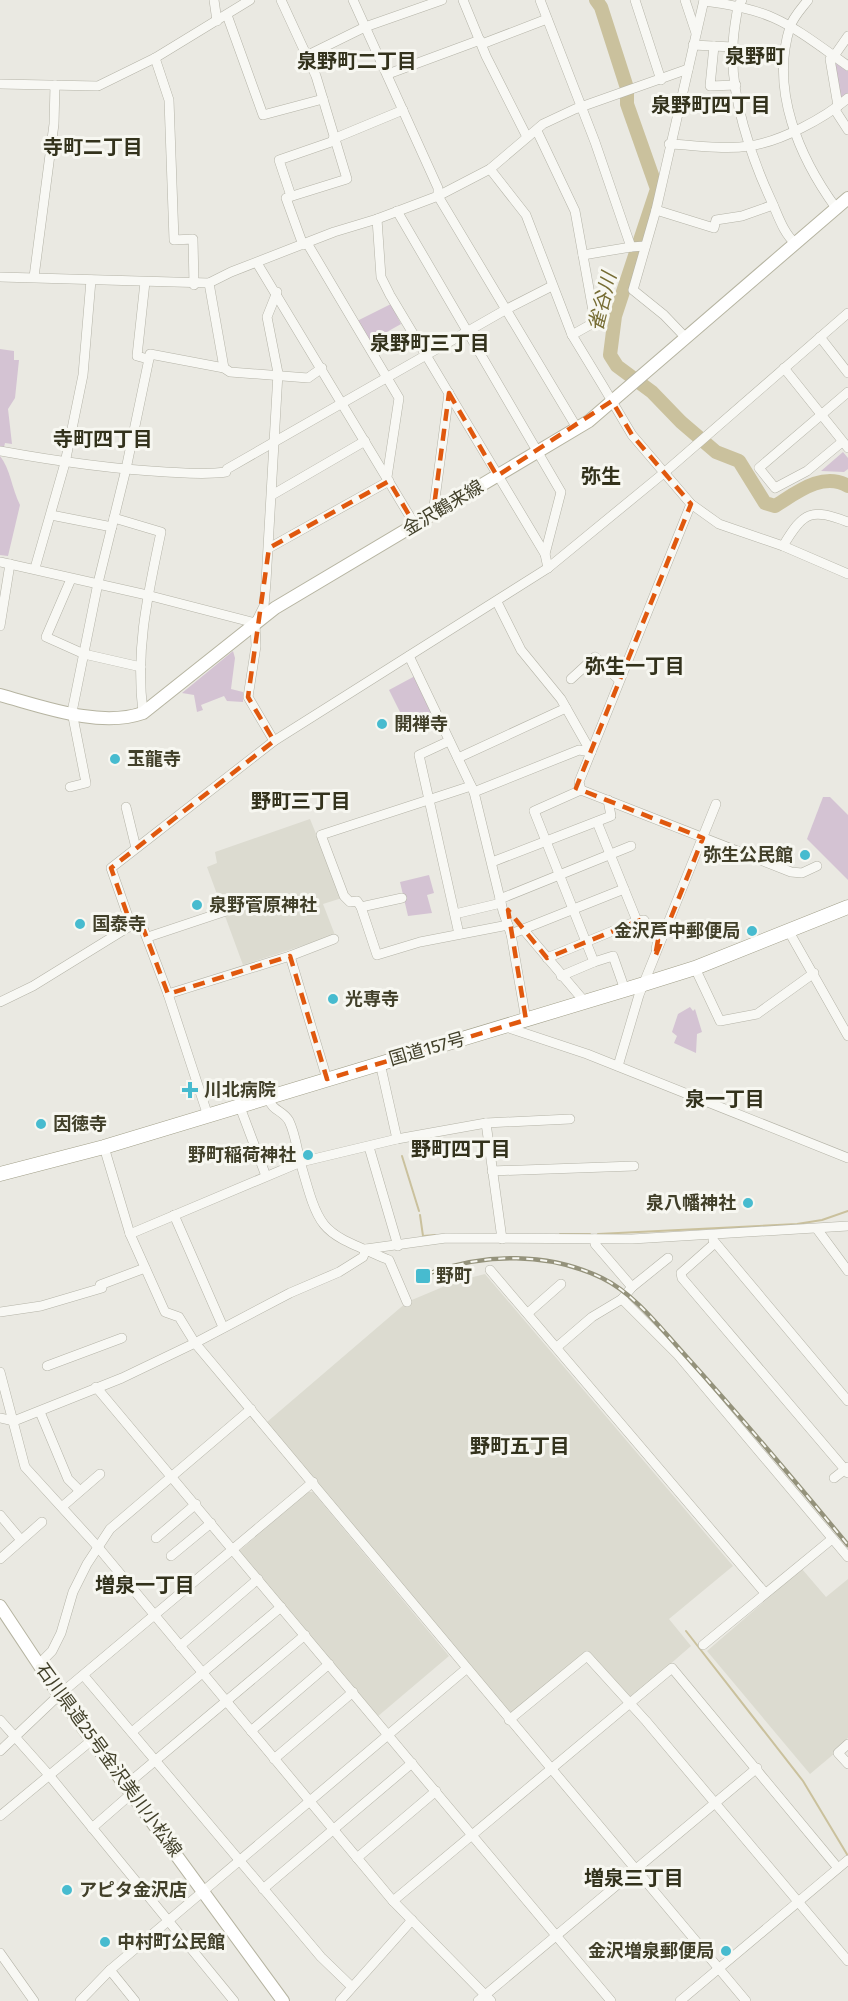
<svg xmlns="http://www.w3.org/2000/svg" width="848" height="2001" font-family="'Fira Sans','Noto Sans JP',sans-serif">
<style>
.built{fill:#dcdbd0}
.green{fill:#d4c3d3}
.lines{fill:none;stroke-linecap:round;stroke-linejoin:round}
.stream{stroke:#cac19d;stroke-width:2}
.river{stroke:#cac19d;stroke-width:14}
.minor-casing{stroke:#b4b3a7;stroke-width:10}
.major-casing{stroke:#b6b4a1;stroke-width:14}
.highway-casing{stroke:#a19f89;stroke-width:15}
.minor{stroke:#f8f8f4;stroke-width:9}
.major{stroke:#fff;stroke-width:12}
.highway{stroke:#fff;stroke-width:14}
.rail-casing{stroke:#94927b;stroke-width:4.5}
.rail{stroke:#f7f7f1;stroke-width:2;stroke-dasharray:7;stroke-linecap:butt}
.marked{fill:none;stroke:#e0580e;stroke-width:4.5;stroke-dasharray:12 8;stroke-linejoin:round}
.poi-dot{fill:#47bbcf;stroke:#f7f7f1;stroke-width:2}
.labels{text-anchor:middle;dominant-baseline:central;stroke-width:6;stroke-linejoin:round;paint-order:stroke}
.street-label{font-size:18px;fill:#42402a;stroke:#f7f7f1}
.poi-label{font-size:18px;font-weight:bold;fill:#42402a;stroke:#f7f7f1;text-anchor:start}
.neighbourhood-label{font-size:20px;font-weight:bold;fill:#33321c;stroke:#f7f7f1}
.water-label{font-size:20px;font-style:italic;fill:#766c33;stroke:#f7f7f1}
</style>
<rect width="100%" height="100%" fill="#eae9e2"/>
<g class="built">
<polygon points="310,819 342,898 323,904 335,935 243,965 207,867 217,863 215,852"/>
<polygon points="485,1274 733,1566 669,1619 691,1646 629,1700 587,1652 510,1714 267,1422 407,1302 457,1281"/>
<polygon points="308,1492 313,1492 449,1656 377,1717 239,1551"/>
<polygon points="802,1569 826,1597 848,1579 848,1738 834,1750 835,1753 810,1774 707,1651"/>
</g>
<g class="green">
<polygon points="836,61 848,70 848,96 842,101 833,63"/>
<polygon points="391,304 401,324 385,333 390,345 377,354 357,321"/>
<polygon points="0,349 14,351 14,360 19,360 15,398 8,409 12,444 5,443 4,447 0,446"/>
<polygon points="843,452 848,458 848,469 844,472 821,471"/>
<path d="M0 456C10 468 12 489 20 505L8 556 0 555Z"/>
<polygon points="233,651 235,658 231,689 243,692 243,702 227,701 224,696 201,705 203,710 197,712 194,695 182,693"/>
<polygon points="415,676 432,715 408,728 389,690"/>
<polygon points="823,797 830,797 848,815 848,880 807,839"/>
<polygon points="429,875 434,893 427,895 432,913 408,916 400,882"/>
<polygon points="690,1007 693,1011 695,1009 702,1032 697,1034 696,1053 674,1043 677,1036 672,1032 678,1014"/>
</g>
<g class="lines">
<g class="stream">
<polyline points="402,1156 419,1211"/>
<polyline points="420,1215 423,1236 435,1235"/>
<polyline points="560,1234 590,1234"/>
<polyline points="598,1234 797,1224 822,1220 848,1211"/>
<polyline points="686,1631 803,1781 848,1856"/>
</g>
<path class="river" d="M596 0 601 7 627 88V104L657 189 615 316 610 355 617 366 652 392 681 422 716 452 739 461 765 503 775 506C796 493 823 471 848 486"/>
<g class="minor-casing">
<g id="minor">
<polyline points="214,0 217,21"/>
<polyline points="281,0 316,76 347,179 286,198 303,245"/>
<polyline points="353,0 438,188 438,196 577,428"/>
<polyline points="463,0 486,56 527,137"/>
<polyline points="540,0 595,142 631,247 645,246"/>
<polyline points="635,0 661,80"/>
<polyline points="685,0 696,33"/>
<path d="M742 0 738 6C736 19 733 33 733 47 730 95 751 157 771 200 778 215 783 233 796 244"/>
<path d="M808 0C802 8 793 17 790 27 770 90 799 157 836 208"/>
<path d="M704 1C767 9 784 20 834 56L830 59 838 106"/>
<polyline points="227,15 263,115 323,99"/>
<polyline points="848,36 834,56 848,66"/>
<polyline points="482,44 547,19"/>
<polyline points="693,45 733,47"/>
<polyline points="714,46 710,86 736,85"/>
<polyline points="306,56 365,27 442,0"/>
<polyline points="155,58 169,100 174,240 193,239 194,285"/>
<polyline points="388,74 480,40"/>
<polyline points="0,84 98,86 155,58 250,0"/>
<polyline points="835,110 848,130"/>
<polyline points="537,131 575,211 595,322 572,335"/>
<polyline points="333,139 403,110"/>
<path d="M669 144C695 145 724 150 749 146 780 142 825 118 848 98"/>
<polyline points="490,169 526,215 572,335 603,386 632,435 691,504 719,524 783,546 848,574"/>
<polyline points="291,196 279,160 334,141"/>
<polyline points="656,210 714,228 716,220 742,216 773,205"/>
<polyline points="397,211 561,492 545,554"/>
<polyline points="377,219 381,277 390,295 545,554 548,568"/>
<polyline points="307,243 399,398 387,477"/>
<polyline points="583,255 631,247"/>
<polyline points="257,263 415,525"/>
<polyline points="0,277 209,283 231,272 334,232 377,219 438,196 490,169 543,124 575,109 688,69"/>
<polyline points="34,277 54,124 55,85"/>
<polyline points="145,282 137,356 148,359"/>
<polyline points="209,283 224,368"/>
<polyline points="820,337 848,373"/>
<polyline points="686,338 664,315 633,290 656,210 704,0"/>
<polyline points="784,368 848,448"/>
<polyline points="842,442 807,471 775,488 759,468 848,392"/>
<path d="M0 451C55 461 110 469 166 472 186 473 206 475 226 472"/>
<polyline points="227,469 505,310 552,286"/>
<polyline points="272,495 365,441"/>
<polyline points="433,514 449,393"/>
<polyline points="51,515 112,527"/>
<path d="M114 518 161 532C148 594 135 649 143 713"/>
<path d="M783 546C804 511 811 508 848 522"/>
<polyline points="269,548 389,481"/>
<polyline points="0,562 147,595 255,623 256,646 248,697 274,741"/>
<polyline points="35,568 65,463 83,375 91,280"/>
<polyline points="71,579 46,637 84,654 141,667"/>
<polyline points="497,602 521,650 561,699 591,752"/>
<polyline points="257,620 264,606 266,582 278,373 267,317 277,292"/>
<polyline points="0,626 10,564"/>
<polyline points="409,656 474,792 503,911 511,934 526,1020"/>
<polyline points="571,679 595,657 618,679"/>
<polyline points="449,741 419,755 459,934"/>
<polyline points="458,758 566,708"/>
<polyline points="471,786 321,835 344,896 350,902 357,901 361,907 377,955 420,942 508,925"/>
<polyline points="70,787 86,783 72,712 98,583 126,469 150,354 224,368 230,372 308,378 322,368"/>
<polyline points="581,790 579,782 691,504"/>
<polyline points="474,792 579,750 591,752"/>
<polyline points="126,807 136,848"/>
<polyline points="597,822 637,921 644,920 658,940 656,949"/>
<polyline points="492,862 611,816 608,800"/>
<polyline points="500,899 631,846"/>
<polyline points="361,907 402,898"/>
<polyline points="455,914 501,903"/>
<polyline points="131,925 111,868 274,741 548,568 665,472 848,313"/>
<polyline points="523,929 584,1001"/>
<polyline points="788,930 848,1036"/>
<polyline points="511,934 624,889"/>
<polyline points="148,937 226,911"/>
<polyline points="290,956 327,1079"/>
<polyline points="547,958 637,921"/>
<polyline points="695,968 720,1021 757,1014 814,973"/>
<polyline points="561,976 594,962"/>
<polyline points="625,990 613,956 594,962 534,811 581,790 791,872 802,873 817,866"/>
<polyline points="168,994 290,956 334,939"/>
<polyline points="0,1002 33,986 140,920 168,994 208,1116"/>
<polyline points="506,1027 587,1054 848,1158"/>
<polyline points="380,1063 397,1139"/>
<polyline points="618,1066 639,995 716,804"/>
<path d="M268 1098C273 1112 283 1110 289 1121 295 1133 297 1149 300 1161 321 1236 320 1230 389 1260L407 1302"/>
<polyline points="240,1107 266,1176"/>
<polyline points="486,1123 502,1239"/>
<polyline points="104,1147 130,1234 165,1312 179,1317 195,1343 746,2001"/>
<polyline points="369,1147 398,1246"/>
<polyline points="492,1171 634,1166"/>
<polyline points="174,1215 223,1327"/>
<polyline points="817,1229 848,1271"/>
<polyline points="130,1234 301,1162 397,1139 486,1123 570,1119"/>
<polyline points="595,1239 595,1244 632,1287 622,1299 678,1355 848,1557"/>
<polyline points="713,1240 848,1401"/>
<polyline points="715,1243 681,1273 682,1278 848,1473"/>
<polyline points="366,1249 446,1238 632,1239 848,1226"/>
<polyline points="490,1270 765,1593"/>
<polyline points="100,1285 145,1268"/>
<polyline points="632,1287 668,1258"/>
<polyline points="0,1312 41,1306 102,1288"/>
<polyline points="528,1313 561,1284"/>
<polyline points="557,1347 592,1317 622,1299"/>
<polyline points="47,1366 122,1338"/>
<polyline points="0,1372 25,1467 97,1546 393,1901 491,2001"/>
<polyline points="96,1387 611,2001"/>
<polyline points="40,1412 68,1479 80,1491"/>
<polyline points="0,1418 14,1421 122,1378 195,1343 290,1293 339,1272 363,1257 366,1249"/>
<polyline points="834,1478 848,1467"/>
<polyline points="63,1506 100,1474"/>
<polyline points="0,1515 21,1540"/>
<polyline points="156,1538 196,1504"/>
<polyline points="171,1556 211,1523"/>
<polyline points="0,1559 42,1522"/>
<polyline points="703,1645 832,1539"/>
<polyline points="180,1646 258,1579"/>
<polyline points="39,1664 52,1651 61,1633 73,1592 87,1564 110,1529 251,1409"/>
<polyline points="84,1676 321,1957 352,1987"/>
<polyline points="0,1720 49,1775 234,2001"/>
<polyline points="509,1720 587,1656 646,1721 848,1961"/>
<polyline points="251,1731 329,1664"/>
<polyline points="132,1732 281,1607"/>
<polyline points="848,1744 838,1753 848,1764"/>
<polyline points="0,1751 59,1695 313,1482"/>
<polyline points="274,1759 353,1692"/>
<polyline points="125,1786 305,1635"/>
<polyline points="0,1816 92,1740"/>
<polyline points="92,1828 131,1794"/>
<polyline points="357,1858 436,1791"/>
<polyline points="263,1889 412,1763"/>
<polyline points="393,1901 672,1668 838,1868"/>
<polyline points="0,1953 34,2001"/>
<polyline points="110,1970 135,2001"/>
<polyline points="80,2001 110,1970 466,1669"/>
<polyline points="340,2001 412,1920"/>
<polyline points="478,2001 757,1768"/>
<polyline points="680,2001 848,1860"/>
</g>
</g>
<g class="major-casing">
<g id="major">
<path d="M0 695C44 707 100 728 143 713L275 608 589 421 848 198"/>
<polyline points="0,1606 59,1695 283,2001"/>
</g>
</g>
<g class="highway-casing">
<polyline id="highway" points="0,1174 104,1147 644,984 695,968 848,907"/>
</g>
<use href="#minor" class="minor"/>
<use href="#major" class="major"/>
<use href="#highway" class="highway"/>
<g class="rail-casing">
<path id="rail" d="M430 1273C485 1253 548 1252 602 1278 635 1294 661 1329 685 1355 741 1417 795 1481 848 1545"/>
</g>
<use href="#rail" class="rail"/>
</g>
<path class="marked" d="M449 393 497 476 612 401 632 435 691 504 576 788 703 838 655 957 658 940 643 919 547 958 508 910 526 1020 327 1079 290 956 168 994 140 920 131 925 111 868 274 741 248 697 269 548 389 481 415 525 433 514Z"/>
<g class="poi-dot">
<circle cx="382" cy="724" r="6"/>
<circle cx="115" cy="759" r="6"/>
<circle cx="805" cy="855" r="6"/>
<circle cx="197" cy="905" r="6"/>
<circle cx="80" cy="924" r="6"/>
<circle cx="752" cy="931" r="6"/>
<circle cx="333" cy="999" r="6"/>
<path d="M187 1081h6v6h6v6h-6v6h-6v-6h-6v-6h6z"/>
<circle cx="41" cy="1124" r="6"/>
<circle cx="308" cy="1155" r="6"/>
<circle cx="748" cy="1203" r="6"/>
<rect x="415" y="1268" width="16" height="16" rx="3"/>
<circle cx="67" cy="1890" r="6"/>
<circle cx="105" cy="1942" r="6"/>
<circle cx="726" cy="1951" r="6"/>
</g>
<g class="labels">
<g class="street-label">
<text transform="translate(443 508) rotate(-31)">金沢鶴来線</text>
<text transform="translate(427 1049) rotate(-16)">国道157号</text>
<text transform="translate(109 1760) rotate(54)">石川県道25号金沢美川小松線</text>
</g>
<g class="poi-label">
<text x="394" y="724">開禅寺</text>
<text x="127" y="759">玉龍寺</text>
<text x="793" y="855" text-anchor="end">弥生公民館</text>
<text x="209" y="905">泉野菅原神社</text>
<text x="92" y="924">国泰寺</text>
<text x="740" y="931" text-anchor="end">金沢芦中郵便局</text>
<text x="345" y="999">光専寺</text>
<text x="204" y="1090">川北病院</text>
<text x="53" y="1124">因徳寺</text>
<text x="296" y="1155" text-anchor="end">野町稲荷神社</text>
<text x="736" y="1203" text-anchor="end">泉八幡神社</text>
<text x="436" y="1276">野町</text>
<text x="79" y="1890">アピタ金沢店</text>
<text x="117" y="1942">中村町公民館</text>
<text x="714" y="1951" text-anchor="end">金沢増泉郵便局</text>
</g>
<g class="neighbourhood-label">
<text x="755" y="56">泉野町</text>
<text x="357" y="61">泉野町二丁目</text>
<text x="711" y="105">泉野町四丁目</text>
<text x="93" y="147">寺町二丁目</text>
<text x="430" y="343">泉野町三丁目</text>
<text x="103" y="439">寺町四丁目</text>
<text x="601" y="476">弥生</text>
<text x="635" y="666">弥生一丁目</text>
<text x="301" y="801">野町三丁目</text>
<text x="725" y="1099">泉一丁目</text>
<text x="461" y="1149">野町四丁目</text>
<text x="520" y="1446">野町五丁目</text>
<text x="145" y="1585">増泉一丁目</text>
<text x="634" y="1878">増泉三丁目</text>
</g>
<g class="water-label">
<text transform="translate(602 302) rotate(-76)">雀谷川</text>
</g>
</g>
</svg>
